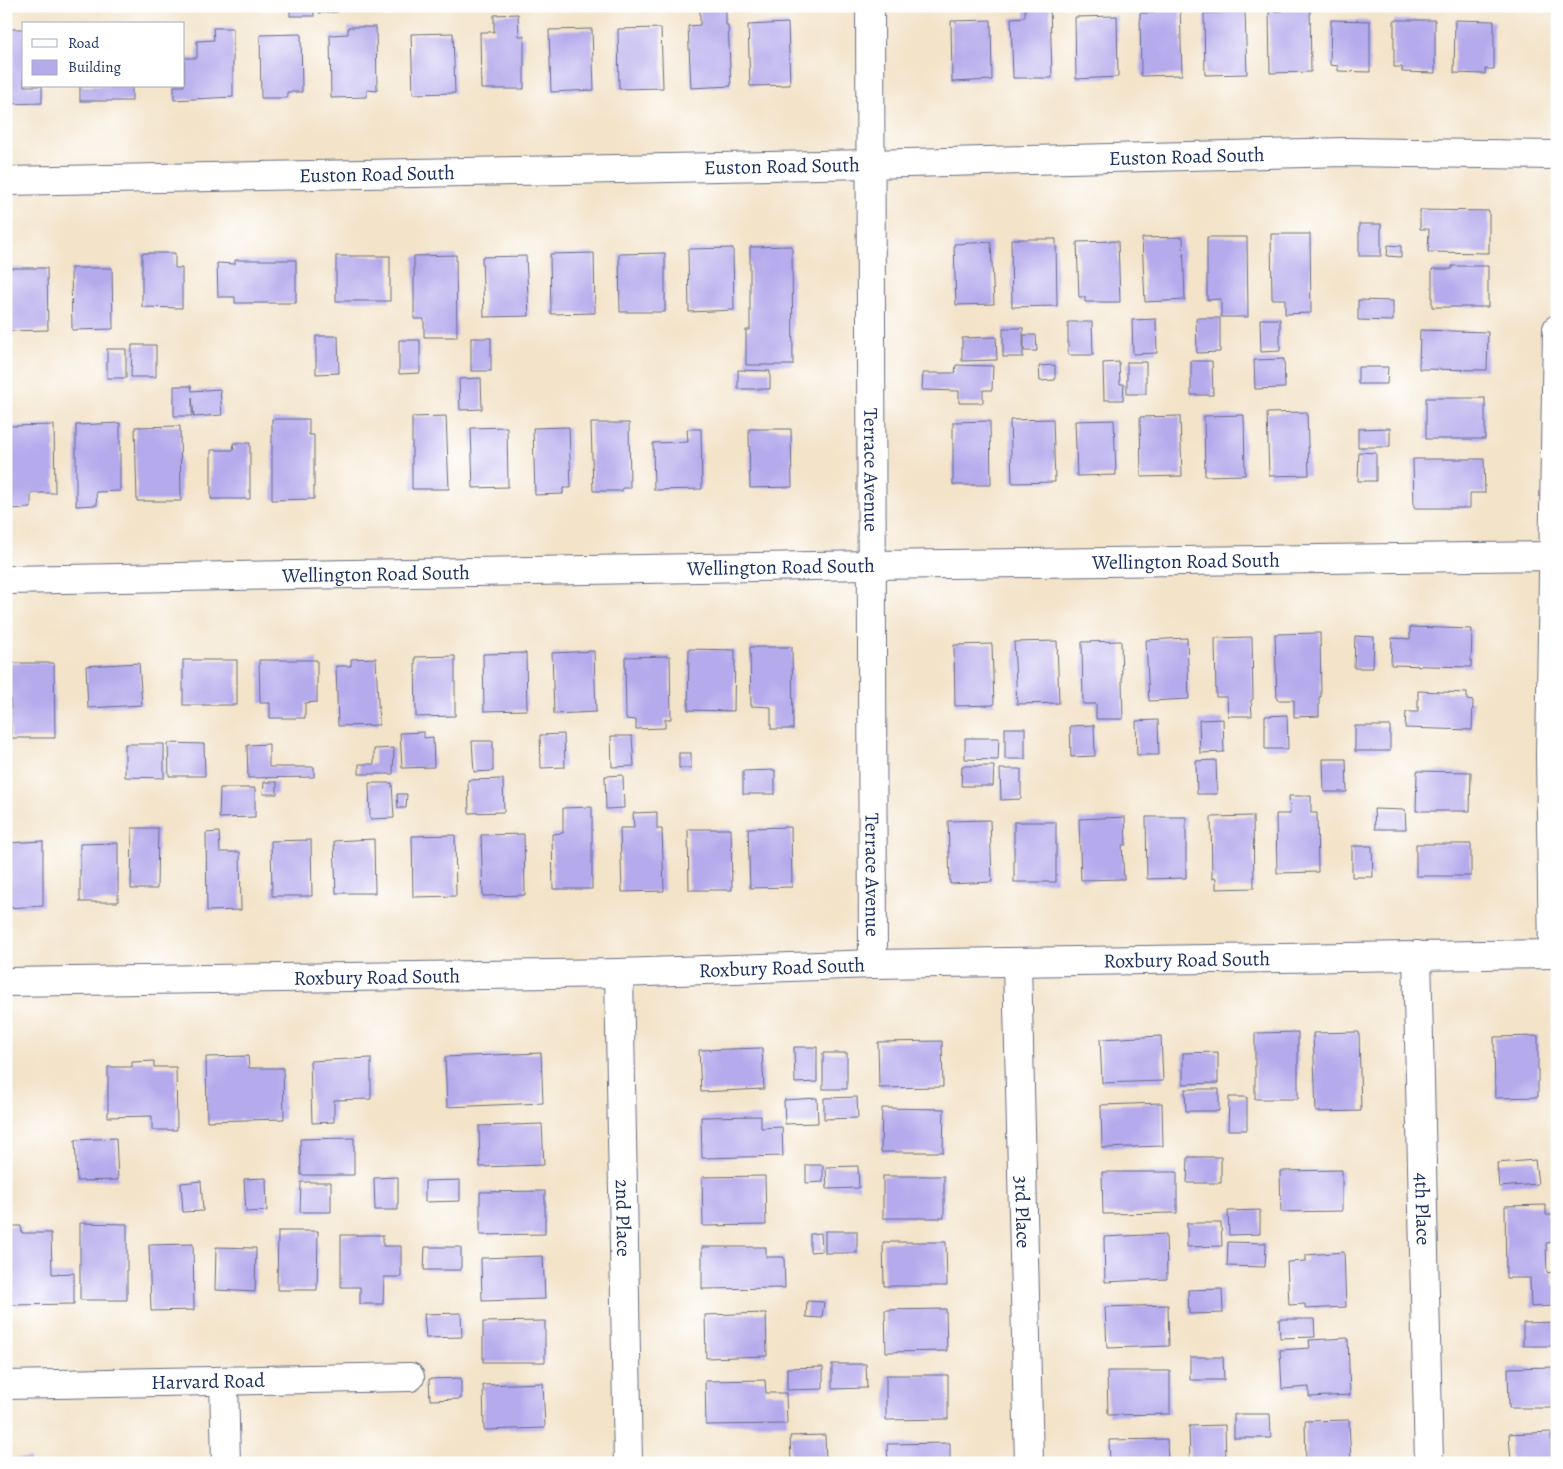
<svg xmlns="http://www.w3.org/2000/svg" width="1563" height="1469" font-family="Alegreya,serif">
<style>
.building{fill:#b5aaec}
.lines{fill:none;stroke-linecap:round;stroke-linejoin:round}
.minor-casing{stroke:#676e83;stroke-width:30}
.minor{stroke:#fff;stroke-width:28}
.labels{text-anchor:middle;dominant-baseline:central;stroke-width:4;stroke-linejoin:round;paint-order:stroke}
.street-label{font-size:20px;fill:#1b2f5e;stroke:#fff}
</style>
<rect width="100%" height="100%" fill="#fff"/>
<filter id="ink" filterUnits="userSpaceOnUse"><feTurbulence type="fractalNoise" baseFrequency=".02" numOctaves="2"/><feDisplacementMap in="SourceGraphic" scale="10" xChannelSelector="R" yChannelSelector="G"/><feConvolveMatrix kernelMatrix="1 2 1 2 8 2 1 2 1" color-interpolation-filters="sRGB"/></filter>
<filter id="wash" filterUnits="userSpaceOnUse"><feTurbulence type="fractalNoise" baseFrequency=".0096" numOctaves="4" result="noise"/><feDisplacementMap in="SourceGraphic" scale="20" xChannelSelector="R" yChannelSelector="G"/><feGaussianBlur stdDeviation="1.12" result="paint"/><feColorMatrix in="noise" values="0 0 0 0 0 0 0 0 0 0 0 0 0 0 0 0 0 1.4 0 .05"/><feComposite in="paint" operator="in"/></filter>
<g filter="url(#wash)">
<rect width="100%" height="100%" fill="#f3e3c9"/>
<g id="blocks">
<g class="building">
<rect x="290" y="6" width="24" height="10"/>
<polygon points="319,6 338,6 338,12 319,13"/>
<polygon points="399,6 421,6 420,10 399,10"/>
<polygon points="1025,6 1050,6 1052,78 1013,78 1011,18 1025,17"/>
<polygon points="1153,6 1180,6 1182,75 1141,76 1140,13 1153,13"/>
<polygon points="1282,6 1310,6 1311,72 1270,73 1269,12 1282,11"/>
<polygon points="726,7 726,25 728,25 731,86 691,88 688,26 700,25 700,8"/>
<polygon points="1245,12 1247,74 1205,75 1204,13"/>
<polygon points="518,14 519,36 524,36 524,89 481,89 480,32 494,32 494,15"/>
<polygon points="1117,16 1118,77 1076,79 1075,17"/>
<polygon points="991,20 992,80 952,82 951,21"/>
<polygon points="1331,20 1370,21 1370,72 1338,71 1338,66 1330,65"/>
<polygon points="1394,20 1435,20 1435,73 1402,72 1402,67 1394,67"/>
<polygon points="1455,20 1494,21 1494,69 1485,69 1485,74 1454,73"/>
<polygon points="788,23 790,85 750,86 748,25"/>
<polygon points="348,27 376,27 377,91 367,90 367,97 331,98 330,35 348,34"/>
<polygon points="213,28 233,28 233,97 174,100 174,86 184,86 184,58 197,58 197,41 214,40"/>
<polygon points="661,28 663,88 619,89 618,29"/>
<polygon points="6,29 24,29 24,86 42,86 42,103 6,104"/>
<polygon points="592,29 594,90 551,92 549,30"/>
<polygon points="453,33 455,93 413,94 411,34"/>
<polygon points="301,34 302,92 287,92 287,98 261,98 260,35"/>
<rect x="80" y="86" width="52" height="15"/>
<polygon points="1420,210 1489,211 1489,253 1428,252 1429,229 1420,229"/>
<rect x="1359" y="224" width="22" height="32"/>
<polygon points="1271,234 1310,234 1311,313 1285,314 1285,299 1272,299"/>
<polygon points="1183,237 1185,300 1145,302 1142,238"/>
<polygon points="1207,237 1247,237 1248,317 1221,317 1221,299 1207,300"/>
<polygon points="1011,239 1056,239 1057,306 1012,307"/>
<polygon points="1118,241 1120,302 1085,302 1085,297 1079,297 1077,242"/>
<polygon points="991,242 994,304 956,305 954,244"/>
<polygon points="1388,245 1401,246 1401,257 1387,256"/>
<polygon points="792,246 793,365 746,365 746,330 750,330 750,247"/>
<polygon points="733,248 734,310 689,312 688,249"/>
<polygon points="142,253 175,253 175,268 182,268 182,308 142,307"/>
<polygon points="594,253 595,313 551,314 550,254"/>
<polygon points="665,253 665,312 620,312 619,254"/>
<polygon points="456,255 457,337 424,337 424,319 414,319 414,256"/>
<rect x="336" y="256" width="54" height="45"/>
<polygon points="526,256 529,316 484,317 482,257"/>
<polygon points="235,260 296,260 296,303 235,303 235,297 218,297 217,263 235,264"/>
<polygon points="1452,266 1488,266 1488,307 1432,307 1432,269 1452,269"/>
<polygon points="6,268 47,268 48,330 6,331"/>
<polygon points="71,268 112,268 113,329 72,330"/>
<polygon points="1358,300 1393,301 1393,321 1358,320"/>
<polygon points="1196,318 1220,318 1220,352 1197,353"/>
<polygon points="1156,319 1157,353 1133,354 1132,320"/>
<polygon points="1260,319 1280,319 1280,351 1261,352"/>
<polygon points="1068,322 1092,322 1093,355 1068,355"/>
<rect x="1003" y="328" width="20" height="29"/>
<polygon points="1420,330 1488,332 1487,370 1419,369"/>
<polygon points="1024,335 1036,335 1037,351 1024,351"/>
<polygon points="316,336 338,336 339,373 316,374"/>
<polygon points="996,337 997,360 962,361 962,338"/>
<rect x="471" y="338" width="20" height="33"/>
<polygon points="399,340 420,340 420,373 399,374"/>
<polygon points="132,345 156,345 156,377 131,377"/>
<rect x="107" y="349" width="19" height="29"/>
<polygon points="1284,359 1285,388 1255,389 1254,360"/>
<polygon points="1191,361 1212,361 1213,395 1191,395"/>
<polygon points="1119,362 1120,384 1124,384 1123,400 1104,400 1103,363"/>
<rect x="1127" y="362" width="19" height="32"/>
<polygon points="956,365 993,366 992,390 983,390 983,403 959,403 959,391 922,390 923,373 955,373"/>
<polygon points="1055,365 1055,380 1040,381 1039,366"/>
<polygon points="1358,367 1388,367 1387,384 1358,384"/>
<polygon points="738,370 770,371 770,389 738,389"/>
<polygon points="481,378 482,409 460,410 459,379"/>
<polygon points="174,386 191,386 192,391 220,389 222,415 194,417 192,397 192,416 174,416"/>
<rect x="1426" y="398" width="59" height="41"/>
<polygon points="1307,412 1309,475 1269,476 1267,413"/>
<polygon points="1244,415 1245,475 1205,476 1204,416"/>
<polygon points="446,416 449,489 412,489 412,417"/>
<polygon points="1180,416 1182,476 1141,477 1140,417"/>
<polygon points="272,419 309,419 309,435 314,435 314,499 272,500"/>
<polygon points="1053,419 1055,482 1012,483 1010,420"/>
<polygon points="1114,420 1116,475 1077,476 1075,421"/>
<polygon points="990,421 991,485 953,485 953,422"/>
<polygon points="120,423 120,491 96,492 97,505 76,506 76,425"/>
<polygon points="591,423 629,423 630,488 622,488 622,491 593,491"/>
<polygon points="54,425 55,493 31,493 31,508 9,509 8,426"/>
<polygon points="180,426 181,501 137,501 135,427"/>
<polygon points="507,427 508,487 473,488 471,428"/>
<polygon points="569,427 571,488 563,488 563,494 535,495 533,428"/>
<polygon points="1390,428 1390,447 1358,447 1358,429"/>
<polygon points="687,429 701,429 702,489 654,490 653,443 688,442"/>
<polygon points="749,429 791,429 792,487 750,488"/>
<polygon points="233,443 250,443 250,499 211,499 211,450 234,450"/>
<polygon points="1359,452 1376,453 1376,481 1358,481"/>
<polygon points="1413,459 1484,459 1485,493 1470,493 1470,508 1414,508"/>
<polygon points="1410,627 1472,629 1471,667 1391,665 1392,638 1410,639"/>
<polygon points="1320,633 1321,697 1319,697 1319,716 1294,717 1294,700 1277,700 1275,634"/>
<polygon points="1355,636 1374,637 1373,668 1354,668"/>
<polygon points="1252,637 1253,699 1251,700 1252,716 1228,716 1227,697 1216,697 1215,638"/>
<polygon points="1187,638 1189,699 1149,701 1146,640"/>
<polygon points="1057,641 1059,703 1017,704 1014,642"/>
<polygon points="1121,641 1123,719 1096,719 1096,704 1083,704 1082,642"/>
<polygon points="992,644 994,705 955,706 954,645"/>
<polygon points="750,647 792,647 793,729 771,729 771,707 751,706"/>
<polygon points="689,649 735,650 734,711 688,710"/>
<polygon points="594,651 596,712 554,714 552,653"/>
<polygon points="526,653 527,710 484,711 483,654"/>
<polygon points="455,656 455,716 416,717 415,657"/>
<polygon points="670,656 671,719 665,719 665,728 636,729 636,720 626,719 625,657"/>
<polygon points="376,658 379,725 338,726 336,666 351,666 351,659"/>
<rect x="183" y="660" width="54" height="45"/>
<polygon points="259,660 317,660 317,702 305,703 305,718 270,718 270,703 260,703"/>
<polygon points="10,663 54,663 55,738 11,738"/>
<polygon points="139,663 142,705 88,708 86,666"/>
<polygon points="1418,691 1467,693 1467,700 1473,701 1472,730 1405,728 1406,712 1418,712"/>
<polygon points="1287,715 1288,749 1265,749 1265,716"/>
<polygon points="1223,719 1224,752 1200,753 1199,720"/>
<polygon points="1158,720 1159,755 1137,755 1136,721"/>
<polygon points="1094,725 1095,756 1071,757 1070,726"/>
<rect x="1355" y="726" width="35" height="25"/>
<rect x="1005" y="728" width="20" height="31"/>
<polygon points="424,732 424,738 433,737 434,767 402,768 400,733"/>
<polygon points="564,734 565,767 541,768 540,735"/>
<polygon points="611,736 632,736 634,766 612,767"/>
<polygon points="965,738 999,738 998,760 965,759"/>
<polygon points="472,741 493,741 493,771 474,772"/>
<polygon points="168,743 204,744 205,776 169,776"/>
<polygon points="125,744 164,744 164,778 125,777"/>
<polygon points="269,744 269,767 314,767 314,777 248,778 247,745"/>
<polygon points="394,748 393,774 359,774 359,764 374,764 374,749"/>
<rect x="679" y="753" width="12" height="15"/>
<polygon points="1323,759 1346,759 1347,792 1324,792"/>
<polygon points="1216,760 1217,794 1197,794 1196,761"/>
<polygon points="962,766 994,766 993,786 961,786"/>
<polygon points="1000,769 1021,769 1021,799 1001,800"/>
<polygon points="775,770 775,794 743,794 743,771"/>
<polygon points="1417,771 1471,772 1470,811 1416,811"/>
<polygon points="623,775 624,808 606,809 605,776"/>
<polygon points="503,779 504,812 469,813 468,780"/>
<polygon points="264,782 277,782 277,794 263,794"/>
<polygon points="369,783 392,783 394,818 370,819"/>
<polygon points="220,788 255,788 255,817 219,818"/>
<polygon points="397,794 407,794 406,808 398,808"/>
<polygon points="1289,796 1311,796 1311,813 1317,813 1318,872 1277,873 1276,814 1290,814"/>
<polygon points="592,807 592,889 553,889 552,834 563,833 563,808"/>
<polygon points="1374,809 1405,810 1406,829 1375,829"/>
<polygon points="657,812 657,829 662,829 664,891 622,892 620,828 634,828 633,813"/>
<polygon points="1253,816 1254,888 1216,889 1216,878 1212,879 1211,817"/>
<polygon points="1125,817 1126,845 1122,845 1124,879 1081,880 1079,819"/>
<polygon points="1146,817 1186,817 1186,878 1147,879"/>
<polygon points="990,820 992,882 950,884 948,821"/>
<rect x="1014" y="822" width="42" height="60"/>
<polygon points="791,827 792,887 750,888 748,828"/>
<polygon points="132,828 158,828 157,889 131,889"/>
<polygon points="688,829 731,829 732,890 689,890"/>
<polygon points="219,832 220,852 240,852 241,910 207,911 206,833"/>
<polygon points="524,834 525,895 483,896 481,835"/>
<polygon points="455,835 456,896 413,897 412,836"/>
<polygon points="374,839 375,893 336,893 334,841"/>
<polygon points="311,840 312,896 272,896 271,841"/>
<polygon points="43,841 43,906 6,908 6,843"/>
<polygon points="118,843 118,902 80,902 80,844"/>
<rect x="1416" y="844" width="55" height="32"/>
<polygon points="1352,846 1372,846 1373,877 1352,877"/>
<polygon points="1298,1032 1298,1099 1255,1099 1255,1033"/>
<polygon points="1359,1032 1361,1111 1316,1112 1313,1033"/>
<polygon points="1161,1036 1163,1081 1102,1083 1100,1039"/>
<polygon points="1538,1036 1538,1097 1495,1098 1494,1037"/>
<polygon points="942,1041 943,1087 879,1088 878,1042"/>
<polygon points="794,1047 817,1047 817,1082 795,1083"/>
<polygon points="762,1048 764,1089 701,1092 699,1050"/>
<polygon points="1218,1052 1218,1083 1183,1084 1183,1053"/>
<polygon points="541,1053 543,1103 447,1107 445,1057"/>
<rect x="823" y="1053" width="24" height="36"/>
<polygon points="248,1056 249,1068 283,1068 284,1119 207,1121 206,1057"/>
<polygon points="371,1058 371,1099 334,1100 334,1122 312,1123 310,1061"/>
<polygon points="154,1061 154,1067 176,1067 177,1130 152,1130 152,1116 108,1117 108,1067 132,1067 132,1062"/>
<polygon points="1185,1089 1219,1089 1219,1111 1186,1111"/>
<polygon points="857,1097 858,1118 824,1119 824,1098"/>
<polygon points="1229,1097 1247,1097 1247,1130 1228,1130"/>
<polygon points="817,1098 818,1123 785,1124 784,1100"/>
<polygon points="1162,1103 1163,1146 1102,1148 1101,1105"/>
<polygon points="882,1108 944,1109 943,1152 881,1152"/>
<polygon points="761,1116 761,1128 782,1127 783,1156 702,1158 701,1117"/>
<polygon points="542,1124 544,1165 480,1167 479,1126"/>
<polygon points="116,1138 118,1180 77,1181 75,1140"/>
<polygon points="354,1138 354,1175 301,1175 300,1139"/>
<polygon points="1557,1150 1557,1187 1555,1187 1554,1151"/>
<polygon points="1188,1157 1221,1157 1221,1183 1187,1183"/>
<polygon points="1535,1160 1538,1184 1499,1187 1497,1163"/>
<polygon points="806,1165 823,1165 823,1182 806,1183"/>
<polygon points="858,1166 859,1188 827,1189 826,1167"/>
<polygon points="1342,1170 1342,1211 1281,1212 1280,1171"/>
<polygon points="1102,1172 1177,1172 1177,1213 1103,1214"/>
<polygon points="765,1176 766,1225 703,1226 702,1177"/>
<rect x="883" y="1176" width="61" height="42"/>
<polygon points="398,1177 398,1210 375,1210 374,1178"/>
<polygon points="266,1178 267,1211 246,1212 244,1179"/>
<polygon points="460,1180 460,1201 425,1202 425,1181"/>
<polygon points="201,1181 203,1211 183,1212 181,1183"/>
<polygon points="301,1182 331,1182 331,1212 300,1212"/>
<polygon points="545,1191 545,1234 480,1235 480,1192"/>
<polygon points="1546,1205 1546,1215 1557,1215 1557,1242 1546,1243 1547,1273 1552,1272 1553,1285 1557,1285 1557,1306 1531,1307 1530,1278 1506,1278 1505,1206"/>
<polygon points="1260,1210 1260,1234 1229,1235 1228,1211"/>
<polygon points="80,1223 127,1224 127,1300 80,1300"/>
<polygon points="1187,1223 1221,1223 1222,1246 1187,1247"/>
<polygon points="6,1226 21,1226 22,1233 51,1233 52,1274 74,1273 74,1304 11,1305 11,1290 6,1291"/>
<polygon points="278,1231 318,1231 317,1290 277,1290"/>
<rect x="825" y="1231" width="32" height="22"/>
<polygon points="821,1233 822,1251 810,1252 810,1234"/>
<polygon points="1166,1234 1167,1279 1105,1282 1104,1237"/>
<polygon points="341,1235 383,1235 383,1246 401,1246 401,1277 384,1277 383,1304 360,1304 360,1287 341,1287"/>
<polygon points="883,1242 946,1242 947,1286 884,1286"/>
<polygon points="1228,1242 1266,1243 1265,1267 1227,1266"/>
<polygon points="193,1244 194,1310 151,1311 149,1245"/>
<polygon points="216,1247 256,1248 255,1292 215,1290"/>
<polygon points="425,1247 461,1247 461,1270 424,1270"/>
<polygon points="702,1247 766,1247 766,1257 784,1257 785,1288 702,1289"/>
<polygon points="1344,1252 1346,1307 1305,1309 1305,1304 1289,1305 1287,1262 1306,1261 1306,1255"/>
<polygon points="543,1256 545,1299 482,1301 481,1258"/>
<polygon points="1222,1289 1223,1313 1189,1314 1188,1290"/>
<polygon points="807,1301 824,1302 822,1318 806,1317"/>
<polygon points="1168,1305 1169,1346 1107,1348 1105,1307"/>
<polygon points="946,1309 947,1351 886,1352 885,1310"/>
<polygon points="461,1313 462,1337 426,1338 424,1314"/>
<polygon points="766,1313 767,1356 706,1358 705,1315"/>
<polygon points="1279,1319 1314,1319 1315,1337 1280,1338"/>
<polygon points="545,1321 545,1362 483,1362 483,1322"/>
<polygon points="1557,1322 1557,1346 1523,1346 1523,1323"/>
<polygon points="1348,1338 1350,1395 1309,1397 1309,1387 1282,1389 1280,1350 1310,1348 1309,1340"/>
<polygon points="1190,1357 1223,1357 1224,1380 1190,1380"/>
<polygon points="832,1364 866,1364 867,1388 832,1389"/>
<polygon points="823,1367 823,1389 787,1390 787,1368"/>
<polygon points="1557,1367 1557,1408 1509,1408 1508,1368"/>
<polygon points="1107,1371 1170,1371 1170,1414 1108,1415"/>
<polygon points="886,1375 948,1375 948,1419 886,1420"/>
<polygon points="461,1378 461,1399 430,1400 429,1379"/>
<polygon points="765,1380 766,1393 786,1393 787,1424 706,1425 705,1381"/>
<polygon points="543,1383 545,1428 484,1430 483,1385"/>
<polygon points="1234,1414 1270,1414 1271,1438 1234,1438"/>
<polygon points="1349,1420 1351,1463 1306,1463 1305,1421"/>
<polygon points="1225,1425 1226,1462 1190,1463 1189,1426"/>
<polygon points="1551,1432 1552,1463 1511,1463 1509,1434"/>
<polygon points="825,1435 826,1463 791,1463 790,1436"/>
<polygon points="1167,1439 1168,1463 1110,1463 1109,1440"/>
<polygon points="950,1443 950,1463 888,1463 887,1444"/>
<polygon points="30,1458 30,1463 6,1463 6,1459"/>
<rect x="329" y="1461" width="33" height="2"/>
</g>
</g>
</g>
<g filter="url(#ink)">
<use href="#blocks" fill-opacity="0" stroke="#676e83" stroke-width="1"/>
<g class="lines">
<g class="minor-casing">
<g id="minor">
<path id="s1" d="M870 6 873 964"/>
<path id="s2" d="M6 181 870 164 1346 152 1557 155"/>
<path id="s3" d="M6 580 871 565 1557 556"/>
<polyline points="1553,954 1550,756 1557,329"/>
<path id="s4" d="M1417 955 1429 1463"/>
<path id="s5" d="M1017 962 1029 1463"/>
<path id="s6" d="M619 973 628 1463"/>
<path id="s7" d="M6 982 619 973 873 964 1557 954"/>
<polyline points="224,1382 226,1463"/>
<path id="s8" d="M6 1385 410 1377"/>
</g>
</g>
<use href="#minor" class="minor"/>
</g>
</g>
<g class="labels">
<g class="street-label">
<text stroke="none"><textPath href="#s2" startOffset="1181">Euston Road South</textPath></text>
<text stroke="none"><textPath href="#s2" startOffset="776">Euston Road South</textPath></text>
<text stroke="none"><textPath href="#s2" startOffset="371">Euston Road South</textPath></text>
<text stroke="none"><textPath href="#s1" startOffset="464">Terrace Avenue</textPath></text>
<text stroke="none"><textPath href="#s3" startOffset="1180">Wellington Road South</textPath></text>
<text stroke="none"><textPath href="#s3" startOffset="775">Wellington Road South</textPath></text>
<text stroke="none"><textPath href="#s3" startOffset="370">Wellington Road South</textPath></text>
<text stroke="none"><textPath href="#s1" startOffset="869">Terrace Avenue</textPath></text>
<text stroke="none"><textPath href="#s7" startOffset="1181">Roxbury Road South</textPath></text>
<text stroke="none"><textPath href="#s7" startOffset="776">Roxbury Road South</textPath></text>
<text stroke="none"><textPath href="#s7" startOffset="371">Roxbury Road South</textPath></text>
<text stroke="none"><textPath href="#s4" startOffset="254">4th Place</textPath></text>
<text stroke="none"><textPath href="#s5" startOffset="250">3rd Place</textPath></text>
<text stroke="none"><textPath href="#s6" startOffset="245">2nd Place</textPath></text>
<text stroke="none"><textPath href="#s8" startOffset="202">Harvard Road</textPath></text>
</g>
</g>
<rect width="1563" height="1469" fill="none" stroke="#fff" stroke-width="25"/>
<rect x="22" y="22" width="162" height="65" fill="#ffffff" stroke="#a4acbf"/>
<rect x="32" y="39" width="25" height="8" fill="#ffffff" stroke="#a4acbf"/>
<text x="68" y="48" font-size="15" fill="#1b2f5e">Road</text>
<rect x="32" y="60" width="25" height="15" fill="#b5aaec" stroke="#a4acbf"/>
<text x="68" y="72" font-size="15" fill="#1b2f5e">Building</text>
</svg>
